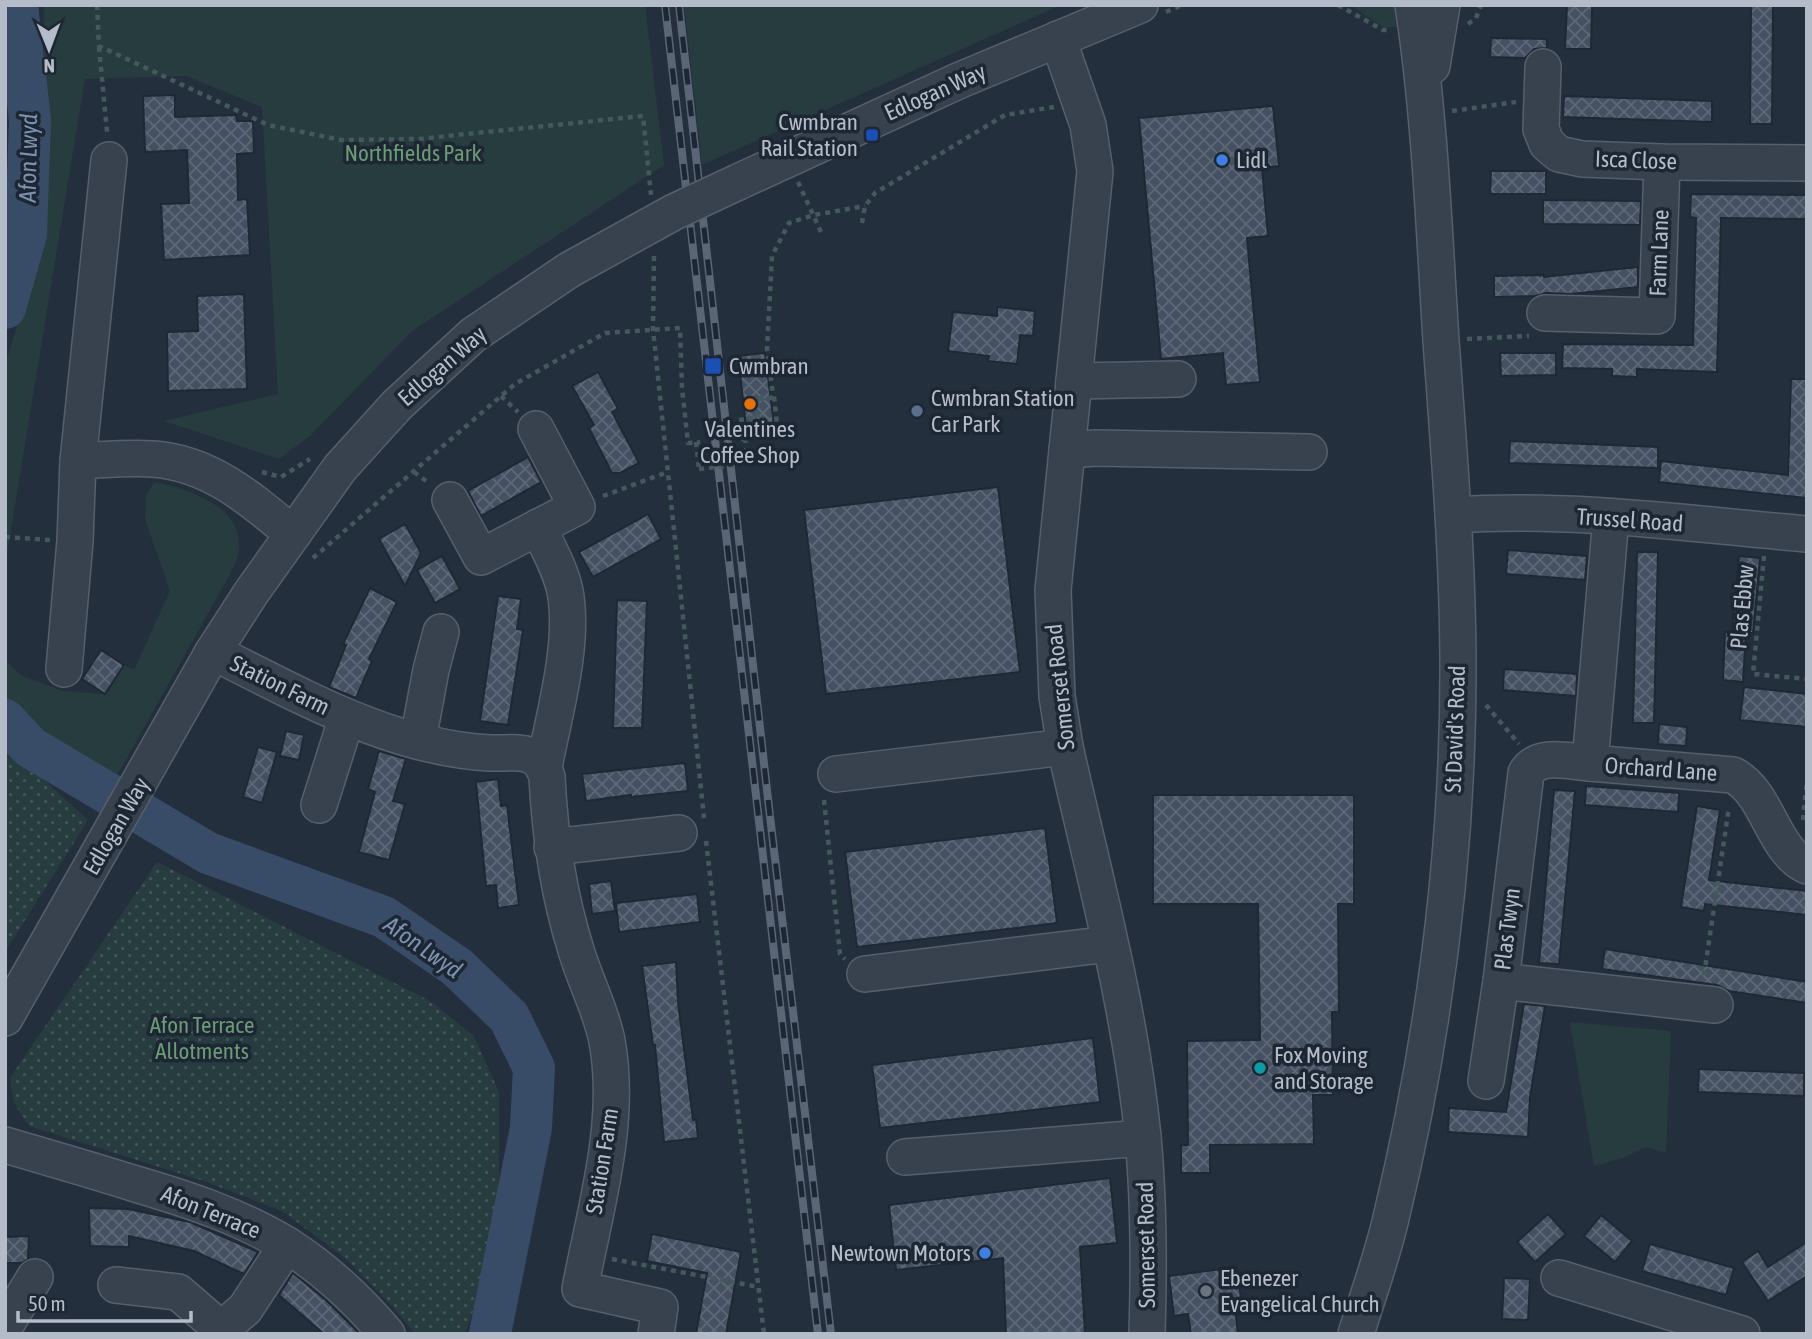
<svg xmlns="http://www.w3.org/2000/svg" width="1812" height="1339" font-family="'Asap Condensed',sans-serif">
<style>
.green{fill:#263c3f}
.garden{fill:url(#garden-dots)}
.lines{fill:none;stroke-linecap:round;stroke-linejoin:round}
.river{stroke:#394c67;stroke-width:42}
.building{fill:url(#building-cross-hatch);stroke:#1f2835;stroke-width:2}
.minor-casing{stroke:#565f6c;stroke-width:38}
.path{stroke:#44595c;stroke-width:4.5;stroke-dasharray:5 5;stroke-linecap:butt}
.minor{stroke:#38414e;stroke-width:35}
.rail-casing{stroke:#5a6575;stroke-width:8}
.rail{stroke:#1d2633;stroke-width:5;stroke-dasharray:16;stroke-linecap:butt}
.minor-bridge-casing{stroke:#565f6c;stroke-width:38;stroke-linecap:butt}
.path-bridge{stroke:#44595c;stroke-width:4.5;stroke-dasharray:5 5;stroke-linecap:butt}
.minor-bridge{stroke:#38414e;stroke-width:35}
.transit-dot{fill:#1a4fb4;stroke:#1d2633;stroke-width:2.5}
.shop-dot{fill:#3f7fe0;stroke:#1d2633;stroke-width:2.5}
.food-dot{fill:#e8710a;stroke:#1d2633;stroke-width:2.5}
.service-dot{fill:#5c6f8a;stroke:#1d2633;stroke-width:2.5}
.culture-dot{fill:#0f9aa8;stroke:#1d2633;stroke-width:2.5}
.worship-dot{fill:#6b7280;stroke:#1d2633;stroke-width:2.5}
.labels{text-anchor:middle;dominant-baseline:central;stroke-width:7;stroke-linejoin:round;paint-order:stroke}
.street-label{font-size:23px;fill:#b4bcc9;stroke:#1d2633}
.poi-label{font-size:23px;fill:#b4bcc9;stroke:#1d2633;text-anchor:start}
.park-label{font-size:23px;fill:#6b9a76;stroke:#1d2633}
.water-label{font-size:24px;font-style:italic;fill:#7c92b1;stroke:#1d2633}
</style>
<defs>
<pattern id="garden-dots" width="8" height="8" patternUnits="userSpaceOnUse" patternTransform="scale(1.75)"><rect width="8" height="8" fill="#263c3f"/><path d="M2 2h.1M6 6h.1" fill="none" stroke="#435659" stroke-width="1.8" stroke-linecap="round"/></pattern>
<pattern id="building-cross-hatch" width="8" height="8" patternUnits="userSpaceOnUse" patternTransform="scale(1.75)"><rect width="8" height="8" fill="#455162"/><path d="M0 0l8 8M0 8l8-8" fill="none" stroke="#5d6877"/></pattern>
</defs>
<rect width="100%" height="100%" fill="#242f3e"/>
<g class="green">
<polygon points="44,5 645,5 664,165 412,331 311,435 279,459 164,421 278,394 262,107 186,76 85,79 5,566 5,366 44,234"/>
<polygon points="684,5 1061,5 702,165"/>
<polygon points="1350,5 1399,5 1402,27 1383,27"/>
<path d="M154 482C189 489 248 507 238 556 236 562 232 569 229 576L114 781 30 729 5 698V660L22 676 63 691 105 694 124 665 134 670 170 591 145 519 146 496Z"/>
<polygon points="1570,1022 1671,1031 1666,1153 1646,1147 1623,1158 1594,1166"/>
</g>
<g class="garden">
<polygon points="5,744 88,820 5,952"/>
<polygon points="157,862 430,1001 474,1036 499,1092 499,1175 491,1260 465,1334 415,1334 393,1307 345,1258 282,1211 204,1181 29,1126 14,1103 10,1078"/>
</g>
<g class="lines">
<g class="river">
<polyline points="5,308 26,234 30,120 17,5"/>
<polyline points="5,720 30,747 208,853 384,917 457,967 509,1017 534,1068 531,1128 490,1334"/>
</g>
</g>
<g class="building">
<polygon points="1567,5 1592,5 1591,49 1565,49"/>
<polygon points="1751,5 1773,5 1772,124 1750,124"/>
<polygon points="1491,38 1547,39 1547,48 1534,49 1525,58 1490,57"/>
<polygon points="175,95 175,117 236,115 237,121 253,121 254,153 237,154 238,200 247,199 250,255 164,260 161,204 189,203 187,150 145,152 143,96"/>
<polygon points="1564,96 1712,101 1712,122 1563,117"/>
<polygon points="1273,106 1279,166 1262,168 1268,236 1247,238 1260,382 1226,385 1223,353 1161,359 1139,118"/>
<polygon points="1491,171 1546,171 1546,194 1490,194"/>
<polygon points="1691,194 1807,195 1807,219 1721,218 1717,372 1637,369 1637,377 1612,376 1612,369 1562,368 1563,344 1693,345 1696,218 1690,217"/>
<polygon points="1543,200 1641,201 1640,225 1543,224"/>
<polygon points="1638,267 1638,287 1571,294 1546,293 1535,296 1494,297 1494,276 1544,275 1544,277"/>
<polygon points="244,294 247,389 168,391 167,332 198,331 197,296"/>
<polygon points="997,307 1035,311 1033,336 1020,335 1017,364 988,361 989,356 948,351 953,312 997,316"/>
<polygon points="765,353 775,432 747,435 738,356"/>
<polygon points="1500,353 1556,353 1556,375 1501,376"/>
<polygon points="598,372 618,409 612,412 639,463 620,473 612,473 589,428 594,425 572,386"/>
<polygon points="1791,379 1807,379 1806,498 1659,482 1661,461 1788,475"/>
<polygon points="1510,441 1658,447 1658,468 1509,463"/>
<polygon points="528,457 541,482 481,516 468,491"/>
<polygon points="998,487 1020,672 826,694 804,510"/>
<polygon points="648,514 661,539 593,577 579,552"/>
<polygon points="405,524 421,553 405,586 379,539"/>
<polygon points="1508,550 1587,556 1585,580 1506,574"/>
<polygon points="1637,552 1658,552 1654,723 1633,723"/>
<polygon points="442,556 460,589 435,603 417,570"/>
<polygon points="1739,556 1760,558 1753,633 1746,633 1743,682 1723,680 1725,632 1742,632 1732,631"/>
<polygon points="370,588 397,602 369,659 372,661 356,698 329,687 346,645 343,644"/>
<polygon points="498,596 521,599 517,629 523,630 508,725 480,721"/>
<polygon points="617,600 647,601 642,728 613,728"/>
<polygon points="101,650 124,665 105,694 82,679"/>
<polygon points="1504,669 1577,674 1576,696 1503,690"/>
<polygon points="1744,687 1807,694 1807,727 1740,720"/>
<polygon points="1659,724 1687,727 1686,746 1658,744"/>
<polygon points="286,731 304,735 299,760 280,756"/>
<polygon points="258,747 277,752 262,803 243,797"/>
<polygon points="379,751 406,759 393,801 405,804 389,860 359,852 375,792 368,789"/>
<polygon points="685,763 688,791 631,797 631,795 586,801 582,774"/>
<polygon points="498,779 501,806 507,805 519,905 498,908 496,885 486,886 476,782"/>
<polygon points="1586,786 1679,793 1678,812 1585,805"/>
<polygon points="1554,790 1575,791 1559,964 1539,963"/>
<polygon points="1153,795 1354,795 1354,904 1338,904 1339,1012 1332,1012 1333,1095 1313,1095 1314,1144 1210,1145 1210,1173 1181,1173 1181,1145 1188,1145 1187,1041 1260,1040 1258,904 1153,904"/>
<polygon points="1697,806 1720,810 1709,880 1807,891 1807,915 1705,904 1704,911 1681,907"/>
<polygon points="1045,828 1057,923 857,947 845,852"/>
<polygon points="611,881 615,911 592,914 589,884"/>
<polygon points="697,894 700,922 619,932 616,903"/>
<polygon points="1605,949 1807,982 1807,1003 1729,991 1717,985 1602,969"/>
<polygon points="676,962 678,1002 693,1120 696,1119 698,1138 664,1142 655,1045 653,1045 642,966"/>
<polygon points="1524,1004 1545,1006 1530,1097 1528,1137 1448,1132 1449,1108 1506,1112"/>
<polygon points="1093,1038 1100,1102 880,1128 872,1065"/>
<polygon points="1699,1069 1804,1073 1804,1096 1698,1092"/>
<polygon points="1110,1178 1117,1243 1080,1247 1085,1334 1006,1334 1003,1258 896,1270 889,1205"/>
<polygon points="89,1208 128,1209 190,1222 258,1252 244,1274 194,1251 129,1236 129,1247 90,1246"/>
<polygon points="1548,1214 1566,1234 1535,1262 1517,1242"/>
<polygon points="1601,1215 1632,1241 1615,1262 1584,1236"/>
<polygon points="652,1234 741,1252 726,1334 696,1334 707,1273 647,1261"/>
<polygon points="29,1236 28,1259 22,1263 5,1263 5,1237"/>
<polygon points="1807,1242 1807,1276 1768,1301 1742,1262 1758,1251 1768,1267"/>
<polygon points="1650,1244 1734,1268 1726,1295 1642,1271"/>
<polygon points="1237,1267 1242,1307 1235,1308 1238,1334 1191,1334 1188,1314 1174,1316 1169,1276"/>
<polygon points="293,1273 327,1301 360,1334 324,1334 279,1295"/>
<polygon points="1504,1278 1530,1279 1528,1320 1502,1319"/>
</g>
<g class="lines">
<g class="minor-casing">
<g id="minor">
<path d="M1058 39 1088 125 1095 171 1053 590 1057 696 1065 747C1094 876 1130 1006 1143 1137 1149 1202 1149 1269 1147 1334"/>
<polyline points="1432,66 1442,5"/>
<polyline points="1543,67 1541,129 1547,144 1559,154 1582,159 1662,162 1807,163"/>
<path d="M109 160 78 461C103 460 129 457 153 459 210 463 251 499 293 534"/>
<polyline points="738,182 958,81 1140,5"/>
<polyline points="1545,313 1657,316 1662,162"/>
<polyline points="1074,381 1178,379"/>
<polyline points="1067,450 1096,448 1309,452"/>
<polyline points="450,500 481,557 577,507 536,429"/>
<path d="M1453 515C1571 507 1690 524 1807 534"/>
<path d="M1611 517 1590 763 1733 775C1768 793 1772 850 1807 866"/>
<path d="M538 527C548 548 560 568 565 591 575 643 554 715 544 767"/>
<path d="M213 652C300 695 391 748 490 753 516 754 538 746 547 777 550 837 558 893 576 950 585 981 601 1010 607 1041 622 1123 595 1209 580 1289L660 1307 656 1334"/>
<polyline points="64,669 75,541 78,461"/>
<polyline points="418,740 431,670 441,632"/>
<path d="M1590 763C1571 762 1538 752 1526 773L1501 981 1715 1005"/>
<polyline points="836,774 1065,747"/>
<polyline points="319,805 347,717"/>
<polyline points="552,847 679,833"/>
<polyline points="865,974 1109,944"/>
<polyline points="5,1018 213,652 251,593 340,468 397,405 473,335 569,270"/>
<polyline points="1486,1081 1501,981"/>
<path d="M5 1145C50 1158 94 1171 139 1185 190 1200 241 1217 287 1245 325 1269 358 1300 387 1334"/>
<polyline points="905,1157 1143,1138"/>
<polyline points="1559,1278 1742,1334"/>
<polyline points="116,1285 178,1292 221,1329"/>
<polyline points="5,1326 35,1277"/>
<polyline points="216,1334 245,1309 287,1245"/>
<path d="M1356 1334C1368 1295 1382 1257 1391 1218 1434 1039 1458 854 1458 670 1458 560 1449 451 1441 341 1434 229 1430 116 1413 5"/>
</g>
</g>
<g class="path">
<polyline points="97,5 99,46 268,125 341,140 418,139 643,116 651,195"/>
<polyline points="1338,5 1383,30 1388,30"/>
<polyline points="1166,12 1182,5"/>
<polyline points="1468,24 1476,18 1481,5"/>
<polyline points="99,47 107,132"/>
<polyline points="1452,111 1516,102"/>
<polyline points="798,182 821,232"/>
<polyline points="862,223 865,206 875,193 1005,115 1054,107"/>
<polyline points="654,256 653,329 704,818"/>
<polyline points="1467,339 1529,336"/>
<polyline points="501,396 518,412"/>
<polyline points="739,420 758,418 757,399 771,398 773,395 767,349 772,256 789,223 814,215 865,206"/>
<polyline points="745,438 748,463"/>
<polyline points="741,439 778,434 774,396"/>
<polyline points="696,442 699,469"/>
<polyline points="262,472 281,477 310,459"/>
<polyline points="414,472 430,484"/>
<polyline points="603,496 668,472"/>
<polyline points="5,537 50,540"/>
<polyline points="1764,556 1753,674 1807,679"/>
<polyline points="313,558 515,384 605,333 680,328 682,388 688,443 700,442"/>
<polyline points="1486,705 1519,744"/>
<polyline points="824,800 840,954 845,959"/>
<polyline points="1803,820 1807,779"/>
<polyline points="706,841 764,1334"/>
<polyline points="1704,975 1729,807"/>
<polyline points="612,1259 759,1287"/>
</g>
<use href="#minor" class="minor"/>
<g class="rail-casing">
<g id="rail">
<polyline points="665,5 818,1334"/>
<polyline points="679,5 768,799 831,1334"/>
</g>
</g>
<use href="#rail" class="rail"/>
<g class="minor-bridge-casing">
<polyline id="minor-bridge" points="569,270 674,212 738,182"/>
</g>
<polyline class="path-bridge" points="699,469 748,463"/>
<use href="#minor-bridge" class="minor-bridge"/>
</g>
<g class="transit-dot">
<rect x="865" y="128" width="14" height="14" rx="3.5"/>
<rect x="704" y="357" width="18" height="18" rx="3.5"/>
</g>
<g class="shop-dot">
<circle cx="1222" cy="160" r="7"/>
<circle cx="985" cy="1253" r="7"/>
</g>
<circle class="food-dot" cx="750" cy="404" r="7"/>
<circle class="service-dot" cx="917" cy="411" r="7"/>
<circle class="culture-dot" cx="1260" cy="1068" r="7"/>
<circle class="worship-dot" cx="1206" cy="1291" r="7"/>
<g class="labels">
<g class="street-label">
<text transform="translate(935 92) rotate(-24)">Edlogan Way</text>
<text transform="translate(1636 160) rotate(2)">Isca Close</text>
<text transform="translate(1659 253) rotate(-88)">Farm Lane</text>
<text transform="translate(442 366) rotate(-41)">Edlogan Way</text>
<text transform="translate(1630 520) rotate(4)">Trussel Road</text>
<text transform="translate(1742 607) rotate(-85)">Plas Ebbw</text>
<text transform="translate(280 685) rotate(26)">Station Farm</text>
<text transform="translate(1060 687) rotate(-96)">Somerset Road</text>
<text transform="translate(1455 729) rotate(-88)">St David's Road</text>
<text transform="translate(1661 769) rotate(4)">Orchard Lane</text>
<text transform="translate(116 826) rotate(-60)">Edlogan Way</text>
<text transform="translate(1507 929) rotate(-83)">Plas Twyn</text>
<text transform="translate(602 1161) rotate(-81)">Station Farm</text>
<text transform="translate(211 1212) rotate(22)">Afon Terrace</text>
<text transform="translate(1146 1245) rotate(-91)">Somerset Road</text>
</g>
<g class="poi-label">
<text x="858" y="122" text-anchor="end">Cwmbran<tspan x="858" dy="26">Rail Station</tspan></text>
<text x="1236" y="160">Lidl</text>
<text x="729" y="366">Cwmbran</text>
<text x="931" y="398">Cwmbran Station<tspan x="931" dy="26">Car Park</tspan></text>
<text x="750" y="429" text-anchor="middle">Valentines<tspan x="750" dy="26">Coffee Shop</tspan></text>
<text x="1274" y="1055">Fox Moving<tspan x="1274" dy="26">and Storage</tspan></text>
<text x="971" y="1253" text-anchor="end">Newtown Motors</text>
<text x="1220" y="1278">Ebenezer<tspan x="1220" dy="26">Evangelical Church</tspan></text>
</g>
<g class="park-label">
<text x="413" y="153">Northfields Park</text>
<text x="202" y="1025">Afon Terrace<tspan x="202" dy="26">Allotments</tspan></text>
</g>
<g class="water-label">
<text transform="translate(28 158) rotate(-89)">Afon Lwyd</text>
<text transform="translate(423 947) rotate(35)">Afon Lwyd</text>
</g>
</g>
<rect width="1812" height="1339" fill="none" stroke="#b4bcc9" stroke-width="14"/>
<g transform="translate(49 49) rotate(179)" stroke="#1d2633" stroke-width="5" paint-order="stroke">
<path d="M0-5L12 26L0 18L-12 26Z" fill="#b4bcc9"/>
<text y="-10" font-size="19" font-weight="bold" text-anchor="middle" fill="#b4bcc9">N</text>
</g>
<path d="M18 1311v10h173v-10" fill="none" stroke="#b4bcc9" stroke-width="3.5"/>
<text x="28" y="1311" font-size="21" fill="#b4bcc9" stroke="#1d2633" stroke-width="5" paint-order="stroke">50 m</text>
</svg>
